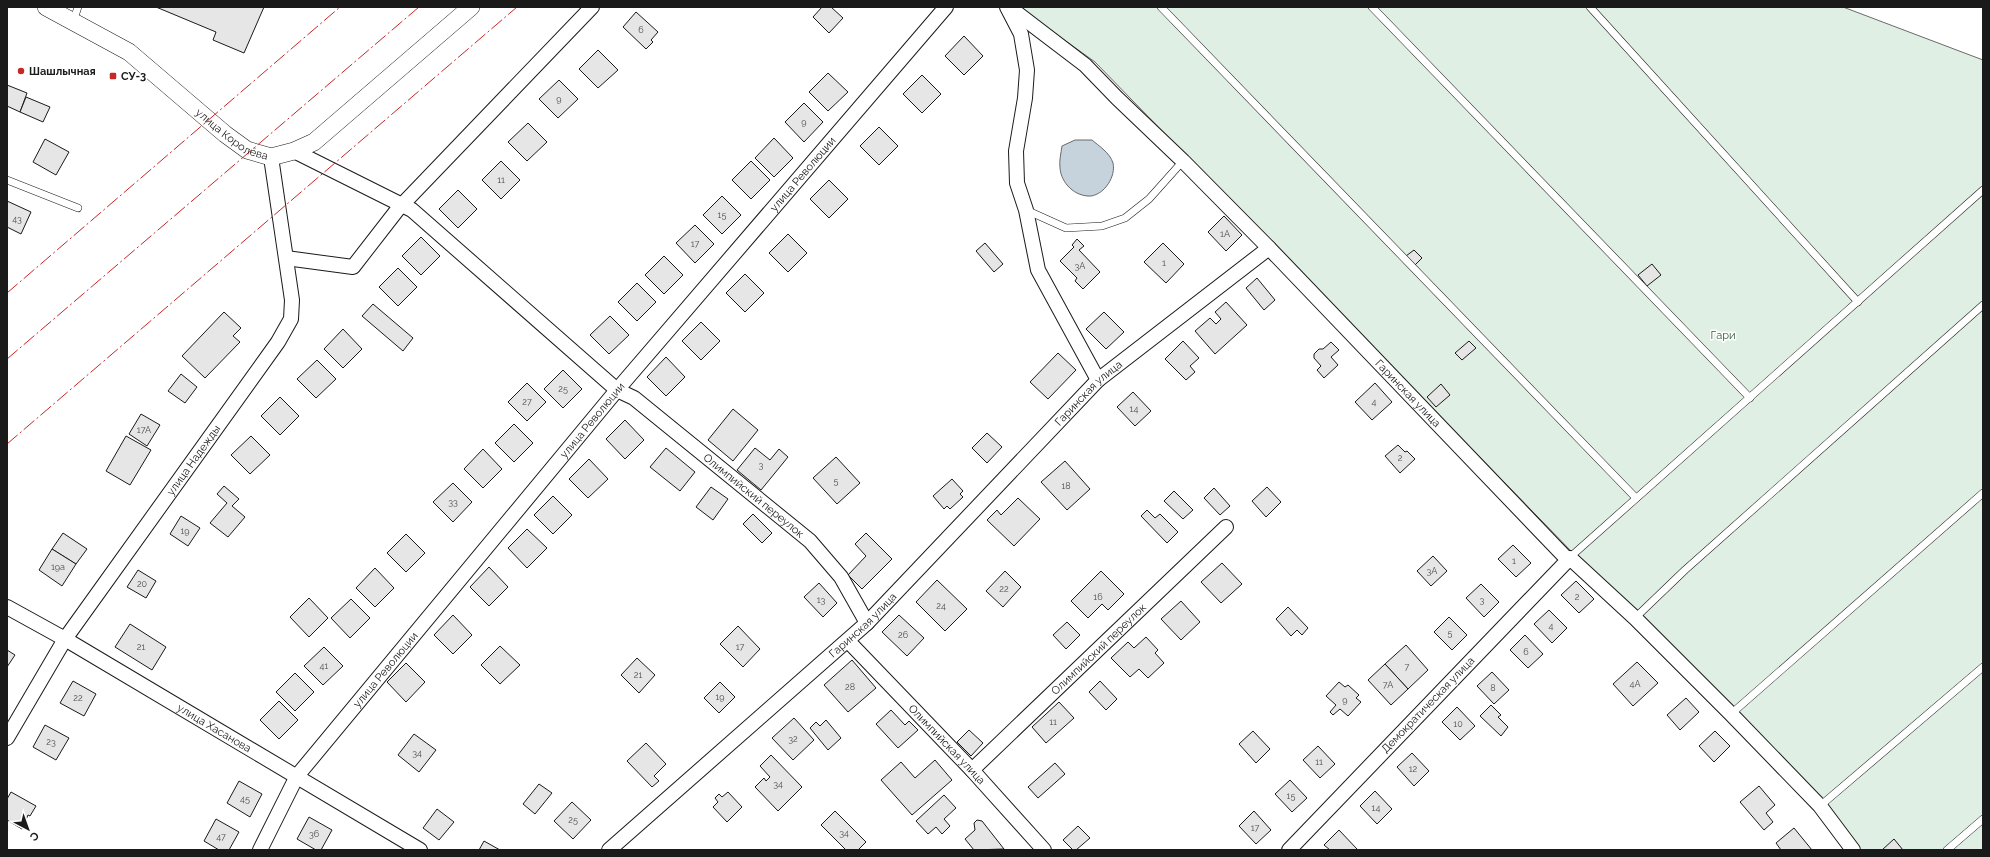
<svg xmlns="http://www.w3.org/2000/svg" width="1990" height="857" font-family="Raleway,sans-serif">
<style>
.green{fill:#e0efe3;stroke:#6a6a6a}
.water{fill:#c6d2dc;stroke:#6a6a6a}
.building{fill:#e6e6e6;stroke:#1a1a1a}
.lines{fill:none;stroke-linecap:round;stroke-linejoin:round}
.service-casing{stroke:#1a1a1a;stroke-width:8}
.minor-casing{stroke:#1a1a1a;stroke-width:16}
.tertiary-casing{stroke:#1a1a1a;stroke-width:18}
.service{stroke:#fff;stroke-width:7}
.minor{stroke:#fff;stroke-width:14}
.tertiary{stroke:#fff;stroke-width:17}
.power{stroke:#c62828;stroke-width:1;stroke-dasharray:14 3 2 3;stroke-linecap:butt}
.poi-dot{fill:#c62828;stroke:#fff;stroke-width:1.5}
.labels{text-anchor:middle;dominant-baseline:central;stroke-width:3;stroke-linejoin:round;paint-order:stroke}
.number-label{font-size:9px;fill:#4d4d4d}
.poi-label{font-size:11px;font-weight:bold;fill:#1a1a1a;stroke:#fff;text-anchor:start}
.street-label{font-size:11px;fill:#1a1a1a;stroke:#fff}
.park-label{font-size:11px;fill:#2b5a34;stroke:#fff}
</style>
<rect width="100%" height="100%" fill="#fff"/>
<polygon class="green" points="1021,7 1843,7 1983,60 1983,850 1857,850 1573,553 1095,62 1038,21"/>
<path class="water" d="M1075 140H1092C1099 146 1110 153 1113 163 1116 176 1105 194 1091 196 1075 197 1061 183 1060 168 1059 161 1061 153 1062 146Z"/>
<g class="building">
<polygon points="156,7 264,7 244,53 213,40 216,32"/>
<polygon points="822,7 831,7 843,18 829,33 813,17"/>
<polygon points="636,12 658,32 651,40 653,42 646,49 623,27"/>
<polygon points="964,36 983,56 964,75 945,56"/>
<polygon points="598,50 618,70 598,88 579,69"/>
<polygon points="828,73 848,92 828,111 809,92"/>
<polygon points="922,75 941,94 922,113 903,94"/>
<polygon points="559,80 578,99 558,118 539,99"/>
<polygon points="7,85 27,93 20,112 7,106"/>
<polygon points="26,97 50,107 43,122 20,112"/>
<polygon points="804,103 823,122 804,142 785,122"/>
<polygon points="528,123 547,142 527,161 508,142"/>
<polygon points="879,127 898,146 879,165 860,146"/>
<polygon points="774,138 793,158 774,177 755,158"/>
<polygon points="45,139 69,152 56,175 33,162"/>
<polygon points="501,161 520,180 501,199 482,180"/>
<polygon points="751,161 770,180 751,199 732,180"/>
<polygon points="829,180 848,199 829,218 810,199"/>
<polygon points="458,190 477,209 458,228 439,209"/>
<polygon points="722,196 741,215 722,234 703,215"/>
<polygon points="7,201 31,212 21,234 7,227"/>
<polygon points="1224,216 1242,235 1226,251 1208,232"/>
<polygon points="695,225 714,244 695,263 676,243"/>
<polygon points="788,234 807,253 788,272 769,253"/>
<polygon points="421,237 440,256 421,275 402,256"/>
<polygon points="1077,239 1084,246 1079,250 1100,272 1083,289 1075,281 1077,278 1060,261 1074,247 1072,245"/>
<polygon points="985,243 1003,264 994,272 976,251"/>
<polygon points="1163,243 1184,264 1166,283 1144,262"/>
<polygon points="1414,250 1422,258 1415,265 1406,256"/>
<polygon points="664,256 683,275 664,294 645,275"/>
<polygon points="1652,264 1661,275 1647,286 1638,275"/>
<polygon points="398,268 417,287 398,306 379,287"/>
<polygon points="745,274 764,293 745,312 726,293"/>
<polygon points="1257,278 1275,300 1264,310 1246,288"/>
<polygon points="637,283 656,302 637,321 618,302"/>
<polygon points="1226,302 1247,325 1215,354 1195,331 1210,318 1216,324 1221,319 1215,312"/>
<polygon points="373,304 413,338 403,351 362,316"/>
<polygon points="224,312 241,328 233,336 240,342 205,378 182,356"/>
<polygon points="1104,312 1124,332 1106,349 1086,329"/>
<polygon points="610,316 629,335 609,354 590,335"/>
<polygon points="701,322 720,341 701,360 682,341"/>
<polygon points="343,329 362,349 343,368 324,349"/>
<polygon points="1183,341 1199,358 1190,366 1195,372 1186,380 1165,359"/>
<polygon points="1469,341 1476,348 1462,360 1455,353"/>
<polygon points="1331,342 1339,350 1331,357 1338,365 1324,378 1317,370 1321,366 1314,358 1314,354 1319,349 1323,349"/>
<polygon points="1058,353 1076,370 1048,399 1030,382"/>
<polygon points="666,357 685,377 666,396 647,377"/>
<polygon points="317,360 336,379 316,398 297,379"/>
<polygon points="563,370 582,389 563,408 544,389"/>
<polygon points="181,374 197,387 185,403 168,391"/>
<polygon points="527,383 546,402 527,421 508,402"/>
<polygon points="1375,383 1392,402 1372,420 1355,402"/>
<polygon points="1441,384 1450,395 1436,407 1427,397"/>
<polygon points="1133,392 1151,411 1135,426 1117,407"/>
<polygon points="280,397 299,416 280,435 261,416"/>
<polygon points="733,409 758,430 733,461 708,440"/>
<polygon points="141,414 160,425 147,446 129,434"/>
<polygon points="625,420 644,440 625,459 606,439"/>
<polygon points="514,424 533,443 514,462 495,443"/>
<polygon points="987,433 1002,447 987,463 972,448"/>
<polygon points="126,436 151,450 130,485 106,471"/>
<polygon points="251,436 270,455 250,474 231,455"/>
<polygon points="1398,445 1405,452 1407,451 1415,459 1400,473 1385,456"/>
<polygon points="666,448 695,472 680,491 650,467"/>
<polygon points="755,448 770,460 779,449 788,457 761,490 737,470"/>
<polygon points="483,449 502,469 483,488 464,469"/>
<polygon points="836,457 860,483 837,504 813,478"/>
<polygon points="589,459 608,479 588,498 569,479"/>
<polygon points="1065,461 1090,489 1067,510 1041,482"/>
<polygon points="952,479 963,491 960,494 963,497 950,509 947,506 944,509 933,496"/>
<polygon points="453,483 472,502 453,522 433,502"/>
<polygon points="224,486 239,499 232,506 245,517 228,537 210,523 227,503 217,494"/>
<polygon points="711,487 728,499 713,520 696,507"/>
<polygon points="1267,487 1281,502 1266,517 1252,501"/>
<polygon points="1214,488 1230,506 1220,515 1204,498"/>
<polygon points="1174,491 1193,510 1183,519 1164,501"/>
<polygon points="553,496 572,515 553,534 534,515"/>
<polygon points="1018,498 1040,519 1014,546 987,520 997,510 1001,515"/>
<polygon points="1147,510 1155,518 1160,514 1178,532 1167,543 1141,516"/>
<polygon points="753,514 772,533 762,543 743,524"/>
<polygon points="181,516 200,528 188,546 170,534"/>
<polygon points="527,529 547,548 527,568 508,548"/>
<polygon points="63,533 87,549 76,564 52,549"/>
<polygon points="866,533 892,559 862,589 848,575 866,556 855,544"/>
<polygon points="406,534 425,553 406,572 387,553"/>
<polygon points="1513,545 1531,563 1516,577 1498,559"/>
<polygon points="52,549 76,564 62,586 39,570"/>
<polygon points="1433,556 1447,571 1431,586 1417,571"/>
<polygon points="1222,563 1242,584 1221,603 1201,582"/>
<polygon points="489,567 508,587 489,606 470,587"/>
<polygon points="375,568 394,588 375,607 356,588"/>
<polygon points="138,570 156,581 146,598 127,587"/>
<polygon points="1005,571 1021,587 1003,607 986,591"/>
<polygon points="1101,571 1124,594 1108,610 1102,604 1088,618 1071,601"/>
<polygon points="937,580 967,609 945,631 916,602"/>
<polygon points="1576,581 1594,599 1579,613 1561,595"/>
<polygon points="819,583 837,603 823,617 804,597"/>
<polygon points="1481,584 1499,602 1484,617 1466,598"/>
<polygon points="309,598 328,618 309,637 290,617"/>
<polygon points="351,599 370,618 350,638 331,618"/>
<polygon points="1181,601 1200,622 1181,640 1161,619"/>
<polygon points="1288,607 1308,628 1302,635 1297,630 1291,636 1276,619"/>
<polygon points="1549,610 1567,628 1552,643 1534,624"/>
<polygon points="453,615 472,635 453,654 434,635"/>
<polygon points="899,615 924,638 907,656 882,632"/>
<polygon points="1449,617 1467,635 1452,650 1434,632"/>
<polygon points="1067,622 1080,635 1066,649 1053,635"/>
<polygon points="130,624 166,647 152,670 115,647"/>
<polygon points="738,626 760,649 743,667 720,644"/>
<polygon points="1525,635 1543,654 1528,668 1510,650"/>
<polygon points="1146,637 1158,650 1155,653 1164,663 1148,678 1139,669 1130,677 1111,658 1128,642 1134,648"/>
<polygon points="1406,645 1428,670 1408,689 1385,664"/>
<polygon points="500,646 520,665 500,684 481,665"/>
<polygon points="324,647 343,666 323,685 304,666"/>
<polygon points="7,650 15,655 7,667"/>
<polygon points="637,658 655,675 639,693 621,675"/>
<polygon points="852,660 876,688 848,712 824,685"/>
<polygon points="1637,662 1658,683 1633,706 1613,684"/>
<polygon points="406,663 425,682 406,702 387,682"/>
<polygon points="1385,664 1408,689 1391,705 1368,680"/>
<polygon points="1492,672 1509,690 1494,704 1477,686"/>
<polygon points="295,673 314,692 295,711 276,692"/>
<polygon points="73,681 96,694 84,716 60,703"/>
<polygon points="1100,681 1117,699 1106,710 1089,692"/>
<polygon points="720,682 735,697 719,713 704,698"/>
<polygon points="1339,682 1345,687 1348,685 1359,695 1356,698 1361,702 1348,716 1340,709 1333,715 1330,712 1336,705 1326,696"/>
<polygon points="1686,698 1699,712 1680,730 1667,715"/>
<polygon points="279,701 298,720 279,739 260,720"/>
<polygon points="1059,702 1074,718 1046,743 1032,727"/>
<polygon points="1491,705 1501,715 1498,717 1508,727 1501,736 1480,716"/>
<polygon points="1457,707 1475,726 1460,740 1442,722"/>
<polygon points="891,710 905,725 909,721 918,730 898,748 876,724"/>
<polygon points="794,718 814,740 793,760 772,738"/>
<polygon points="826,720 841,738 828,750 810,728 816,722 820,726"/>
<polygon points="45,725 69,738 56,760 33,747"/>
<polygon points="969,730 983,743 971,756 957,742"/>
<polygon points="1253,731 1270,749 1256,763 1239,744"/>
<polygon points="1715,731 1730,746 1714,762 1699,746"/>
<polygon points="414,734 436,750 419,772 398,755"/>
<polygon points="646,743 666,764 654,776 659,781 652,787 627,761"/>
<polygon points="1318,746 1335,764 1320,778 1303,760"/>
<polygon points="1412,753 1429,771 1414,786 1397,767"/>
<polygon points="771,755 802,787 778,811 755,787 764,778 766,781 770,777 760,766"/>
<polygon points="935,760 952,780 912,815 881,780 901,762 915,778"/>
<polygon points="1055,763 1065,774 1038,798 1028,787"/>
<polygon points="1290,780 1307,798 1292,812 1275,794"/>
<polygon points="239,781 262,794 250,817 227,803"/>
<polygon points="539,784 552,793 535,814 523,804"/>
<polygon points="1759,786 1775,805 1766,813 1773,822 1764,830 1740,802"/>
<polygon points="1375,791 1392,809 1377,824 1360,806"/>
<polygon points="11,792 36,806 30,816 28,815 22,829 7,820 7,799"/>
<polygon points="728,792 742,807 727,822 713,807 718,802 715,798 719,794 722,797"/>
<polygon points="944,795 956,808 944,819 950,826 942,834 936,827 928,834 916,821"/>
<polygon points="572,802 591,820 573,839 554,821"/>
<polygon points="437,809 454,822 439,840 423,828"/>
<polygon points="835,811 866,842 858,850 846,850 821,825"/>
<polygon points="1254,811 1271,830 1256,844 1239,826"/>
<polygon points="309,817 332,830 321,850 316,850 297,839"/>
<polygon points="216,819 239,832 229,850 219,850 204,841"/>
<polygon points="977,820 982,821 1004,849 974,850 965,839 975,830 974,823"/>
<polygon points="1078,826 1090,838 1076,850 1073,850 1063,840"/>
<polygon points="1794,828 1812,850 1781,850 1776,843"/>
<polygon points="1339,830 1357,849 1355,850 1330,850 1324,845"/>
<polygon points="1894,839 1903,850 1882,850"/>
<polygon points="484,841 500,850 479,850"/>
</g>
<g class="lines">
<g class="service-casing">
<g id="service">
<polyline points="1161,7 1636,498"/>
<polyline points="1372,7 1750,398"/>
<polyline points="1590,7 1858,302"/>
<polyline points="73,22 78,7"/>
<polyline points="7,180 78,208"/>
<polyline points="1026,210 1066,228 1102,226 1125,218 1149,199 1183,161"/>
<polyline points="1568,559 1983,190"/>
<polyline points="1635,618 1685,570 1983,305"/>
<polyline points="1731,714 1983,493"/>
<polyline points="1820,806 1983,667"/>
<polyline points="1947,850 1983,819"/>
</g>
</g>
<g class="minor-casing">
<g id="minor">
<polyline points="1007,7 1021,34 1027,70 1025,98 1016,151 1017,183 1026,210 1038,270 1098,380"/>
<polyline points="1009,7 1085,65 1117,98 1183,161 1269,248"/>
<path id="s1" d="M294 151 412 210 617 390 634 398 810 541 841 577 867 623"/>
<polyline points="286,258 353,267 398,209 592,7"/>
<polyline points="1570,558 1635,618 1731,714 1820,806 1853,850"/>
<path id="s2" d="M7 607 65 639 420 850"/>
<path id="s3" d="M848 641 972 770 1044 850"/>
<path id="s4" d="M7 738 65 639 278 342 291 319 292 300 271 157"/>
<path id="s5" d="M972 770 1226 527"/>
<path id="s6" d="M260 850 297 776 617 390 946 7"/>
<path id="s7" d="M609 850 867 623 1098 380 1269 248 1568 560 1289 850"/>
</g>
</g>
<g class="tertiary-casing">
<g id="tertiary">
<path id="s8" d="M46 7 129 52 225 134 247 150 271 157 294 151 314 142 471 7"/>
</g>
</g>
<use href="#service" class="service"/>
<use href="#minor" class="minor"/>
<use href="#tertiary" class="tertiary"/>
<g class="power">
<polyline points="7,293 340,7"/>
<polyline points="7,359 419,7"/>
<polyline points="7,444 517,7"/>
</g>
</g>
<g class="poi-dot">
<circle cx="21" cy="71" r="4"/>
<rect x="109" y="72" width="8" height="8" rx="2"/>
</g>
<g class="labels">
<g class="number-label">
<text x="641" y="30">6</text>
<text x="559" y="99">9</text>
<text x="804" y="122">9</text>
<text x="501" y="180">11</text>
<text x="722" y="215">15</text>
<text x="17" y="219">43</text>
<text x="1225" y="234">1А</text>
<text x="695" y="244">17</text>
<text x="1164" y="263">1</text>
<text x="1080" y="266">3А</text>
<text x="563" y="389">25</text>
<text x="527" y="402">27</text>
<text x="1374" y="402">4</text>
<text x="1134" y="409">14</text>
<text x="144" y="430">17А</text>
<text x="1400" y="458">2</text>
<text x="761" y="465">3</text>
<text x="836" y="481">5</text>
<text x="1066" y="486">18</text>
<text x="453" y="502">33</text>
<text x="185" y="531">19</text>
<text x="1514" y="561">1</text>
<text x="58" y="567">19а</text>
<text x="1432" y="571">3А</text>
<text x="142" y="584">20</text>
<text x="1004" y="589">22</text>
<text x="1098" y="597">16</text>
<text x="1577" y="597">2</text>
<text x="821" y="600">13</text>
<text x="1482" y="600">3</text>
<text x="941" y="606">24</text>
<text x="1551" y="626">4</text>
<text x="1450" y="633">5</text>
<text x="903" y="635">26</text>
<text x="141" y="647">21</text>
<text x="740" y="647">17</text>
<text x="1526" y="652">6</text>
<text x="324" y="666">41</text>
<text x="1407" y="667">7</text>
<text x="638" y="675">21</text>
<text x="1635" y="684">4А</text>
<text x="1388" y="685">7А</text>
<text x="850" y="687">28</text>
<text x="1493" y="688">8</text>
<text x="720" y="697">19</text>
<text x="78" y="698">22</text>
<text x="1345" y="700">9</text>
<text x="1053" y="722">11</text>
<text x="1458" y="724">10</text>
<text x="793" y="739">32</text>
<text x="51" y="742">23</text>
<text x="417" y="753">34</text>
<text x="1319" y="762">11</text>
<text x="1413" y="769">12</text>
<text x="778" y="784">34</text>
<text x="1291" y="796">15</text>
<text x="245" y="799">45</text>
<text x="1376" y="808">14</text>
<text x="573" y="820">25</text>
<text x="1255" y="828">17</text>
<text x="844" y="833">34</text>
<text x="314" y="834">36</text>
<text x="221" y="837">47</text>
</g>
<g class="poi-label">
<text x="29" y="71">Шашлычная</text>
<text x="121" y="76">СУ-3</text>
</g>
<g class="street-label">
<text stroke="none"><textPath href="#s8" startOffset="227">улица Королёва</textPath></text>
<text stroke="none"><textPath href="#s6" startOffset="869">улица Революции</textPath></text>
<text stroke="none"><textPath href="#s7" startOffset="1096">Гаринская улица</textPath></text>
<text stroke="none"><textPath href="#s7" startOffset="663">Гаринская улица</textPath></text>
<text stroke="none"><textPath href="#s6" startOffset="545">улица Революции</textPath></text>
<text stroke="none"><textPath href="#s4" startOffset="335">улица Надежды</textPath></text>
<text stroke="none"><textPath href="#s1" startOffset="578">Олимпийский переулок</textPath></text>
<text stroke="none"><textPath href="#s7" startOffset="339">Гаринская улица</textPath></text>
<text stroke="none"><textPath href="#s5" startOffset="175">Олимпийский переулок</textPath></text>
<text stroke="none"><textPath href="#s6" startOffset="221">улица Революции</textPath></text>
<text transform="translate(1428 705) rotate(-46)">Демократическая улица</text>
<text stroke="none"><textPath href="#s2" startOffset="240">улица Хасанова</textPath></text>
<text stroke="none"><textPath href="#s3" startOffset="143">Олимпийская улица</textPath></text>
</g>
<g class="park-label">
<text x="1723" y="335">Гари</text>
</g>
</g>
<rect width="1990" height="857" fill="none" stroke="#1a1a1a" stroke-width="16"/>
<g transform="translate(28 829) rotate(139)" stroke="#ffffff" stroke-width="3" paint-order="stroke">
<path d="M0-3L7 15L0 10L-7 15Z" fill="#1a1a1a"/>
<text y="-6" font-size="11" font-weight="bold" text-anchor="middle" fill="#1a1a1a">С</text>
</g>
</svg>
